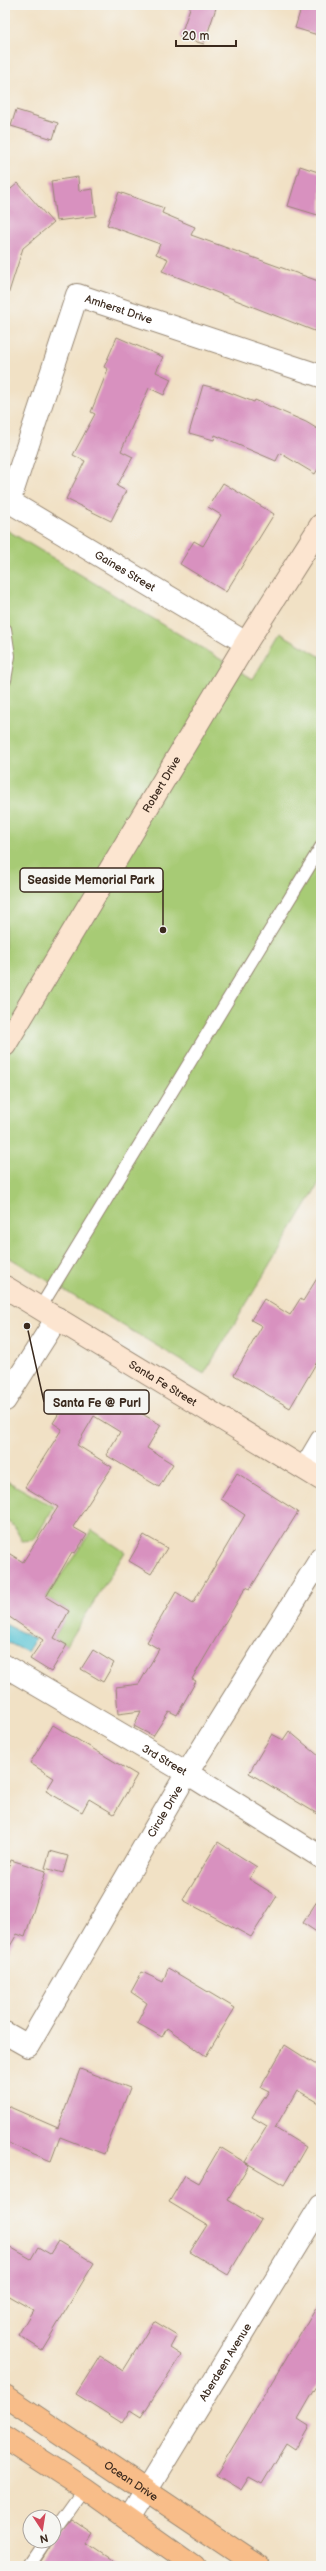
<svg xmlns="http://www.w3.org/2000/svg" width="326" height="2571" font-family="'Balsamiq Sans',sans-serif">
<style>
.green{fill:#a7cb75;stroke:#717a4a}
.water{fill:#5bc5d5;stroke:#4b787a}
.building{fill:#d891bf}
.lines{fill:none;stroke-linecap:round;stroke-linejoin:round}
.lane-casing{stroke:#968672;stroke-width:14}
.street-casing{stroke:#968672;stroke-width:24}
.secondary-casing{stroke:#968672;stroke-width:24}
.primary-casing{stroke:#968672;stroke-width:24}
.lane{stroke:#fff;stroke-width:12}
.street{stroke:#fff;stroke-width:22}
.secondary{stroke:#fce5d0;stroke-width:22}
.primary{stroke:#f8bd89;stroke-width:22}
.labels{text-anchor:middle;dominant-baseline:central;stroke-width:3.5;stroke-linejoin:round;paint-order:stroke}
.street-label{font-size:11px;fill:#3b2a1e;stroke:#f6f6f2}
.leader{fill:none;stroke:#3b2a1e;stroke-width:1.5}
.callout-dot{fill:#3b2a1e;stroke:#f6f6f2;stroke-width:1.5}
.callout{fill:#f6f6f2;stroke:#3b2a1e;stroke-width:1.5}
.callout-label{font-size:12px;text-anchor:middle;font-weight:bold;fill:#3b2a1e}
</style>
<rect width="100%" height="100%" fill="#f6f6f2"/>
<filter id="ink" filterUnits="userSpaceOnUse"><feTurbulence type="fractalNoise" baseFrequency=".025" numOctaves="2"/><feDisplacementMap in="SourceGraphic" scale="8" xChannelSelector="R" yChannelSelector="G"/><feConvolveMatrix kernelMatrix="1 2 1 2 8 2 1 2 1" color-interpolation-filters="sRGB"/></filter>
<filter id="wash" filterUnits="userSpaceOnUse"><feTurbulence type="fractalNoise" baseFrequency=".012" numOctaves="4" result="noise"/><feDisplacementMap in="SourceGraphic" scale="16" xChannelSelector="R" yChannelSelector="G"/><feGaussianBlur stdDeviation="0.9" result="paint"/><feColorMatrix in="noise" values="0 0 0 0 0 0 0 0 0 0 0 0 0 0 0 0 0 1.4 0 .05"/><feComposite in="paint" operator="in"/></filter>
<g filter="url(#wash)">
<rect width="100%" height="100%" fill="#f1e1c5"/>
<g class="green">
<polygon points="5,529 253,679 280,633 321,657 321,1180 204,1374 5,1255"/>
<polygon points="5,1480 54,1507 34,1540 22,1541 14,1526 5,1520"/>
<polygon points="92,1530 125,1552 67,1645 54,1638 69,1611 46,1597"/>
</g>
<polygon class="water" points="5,1624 35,1639 27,1652 5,1641"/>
<g id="blocks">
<g class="building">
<polygon points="191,5 217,5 204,44 180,37"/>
<polygon points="302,5 321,5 321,36 295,28"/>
<polygon points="16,110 58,123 53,139 11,126"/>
<polygon points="300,166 321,173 321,216 288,206"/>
<polygon points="78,177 79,191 93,189 96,216 56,221 51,181"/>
<polygon points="18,183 53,223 23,248 8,295 5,294 5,194"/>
<polygon points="119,192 164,208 162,213 195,227 191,235 321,282 321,322 317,332 162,271 168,259 156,254 160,244 107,225"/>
<polygon points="117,337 163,357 156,372 171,379 164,395 149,388 121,451 133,457 117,486 126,491 111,521 66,499 85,461 73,455 95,414 91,412 108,369 104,367"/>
<polygon points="203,385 223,390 254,402 255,400 306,422 321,431 321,464 315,474 280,453 276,461 215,435 214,440 189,433"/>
<polygon points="223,483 274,514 226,592 180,564 194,541 203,546 221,515 208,507"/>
<polygon points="321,1272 321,1355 290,1408 234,1375 262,1326 251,1320 264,1299 290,1315 300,1299 303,1301"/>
<polygon points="107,1393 161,1425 147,1448 173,1464 159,1487 106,1455 120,1432 94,1416 77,1445 112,1467 73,1527 87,1535 75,1553 72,1552 46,1597 69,1611 54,1638 67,1645 51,1672 30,1659 43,1640 5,1614 5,1551 23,1562 58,1507 25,1487 62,1429 53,1423 67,1400 80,1408 87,1397 100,1404"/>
<polygon points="237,1473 298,1512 250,1589 246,1587 192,1679 196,1681 177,1715 169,1711 153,1736 134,1726 141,1711 118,1714 116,1687 139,1684 159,1649 147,1642 176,1592 193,1603 245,1515 221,1499"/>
<polygon points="144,1535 167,1548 151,1574 129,1561"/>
<polygon points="93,1650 114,1663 103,1682 81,1669"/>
<polygon points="53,1725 137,1775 114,1814 89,1799 82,1812 46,1791 54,1778 30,1763"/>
<polygon points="289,1731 320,1757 318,1776 321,1779 321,1816 249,1773 272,1734 283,1740"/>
<polygon points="218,1842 257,1867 249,1879 277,1896 251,1937 183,1900"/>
<polygon points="50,1851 68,1856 63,1873 45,1868"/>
<polygon points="11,1860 46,1871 25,1937 17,1934 5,1955 5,1878"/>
<polygon points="321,1895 321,1935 303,1923"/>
<polygon points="168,1968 235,2008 206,2056 167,2028 162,2037 137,2023 147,2003 131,1992 142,1972 163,1982"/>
<polygon points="285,2045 321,2068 321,2104 297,2090 275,2128 306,2147 284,2185 245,2162 267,2126 252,2117 269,2091 261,2087"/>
<polygon points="80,2069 130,2088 104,2154 60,2137 51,2161 5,2142 5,2105 58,2128"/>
<polygon points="220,2147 249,2165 228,2200 261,2220 228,2275 190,2252 207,2225 169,2202 185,2175 199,2183"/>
<polygon points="58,2241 94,2263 42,2350 18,2335 33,2310 5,2294 5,2244 31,2259 38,2247 50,2254"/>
<polygon points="321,2300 321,2379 298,2419 309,2426 295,2450 286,2444 262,2484 249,2477 241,2490 216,2475"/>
<polygon points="154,2321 177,2335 170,2348 181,2355 141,2417 130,2410 122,2423 76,2394 100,2356 123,2371"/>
<polygon points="71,2519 93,2534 87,2544 120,2566 38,2566 56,2537"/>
</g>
</g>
</g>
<g filter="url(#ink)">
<use href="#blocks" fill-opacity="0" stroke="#968672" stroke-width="1"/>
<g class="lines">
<g class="lane-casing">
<g id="lane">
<polyline points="5,629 9,656 5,680"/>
<polyline points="40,1308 321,847"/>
<polyline points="54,2530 84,2488"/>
<polyline points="29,2566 46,2541"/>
</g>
</g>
<g class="street-casing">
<g id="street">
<path id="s1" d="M5 499 246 643"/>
<path id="s2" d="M9 502 77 295 321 376"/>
<polyline points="5,1400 57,1318"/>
<polyline points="305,1468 321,1441"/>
<path id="s3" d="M5 1666 187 1773 321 1857"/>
<path id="s4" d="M5 2033 28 2046 187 1773 321 1558"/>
<path id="s5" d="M129 2519 321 2205"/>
</g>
</g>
<g class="secondary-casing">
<g id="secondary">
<path id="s6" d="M5 1045 246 643 321 525"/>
<path id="s7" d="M5 1287 321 1479"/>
</g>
</g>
<g class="primary-casing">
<g id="primary">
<path id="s8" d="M5 2396 258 2566"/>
<polyline points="5,2437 84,2488 194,2566"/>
</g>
</g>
<use href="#lane" class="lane"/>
<use href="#street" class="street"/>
<use href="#secondary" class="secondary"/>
<use href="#primary" class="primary"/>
</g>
</g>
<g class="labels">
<g class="street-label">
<text stroke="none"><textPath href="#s2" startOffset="262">Amherst Drive</textPath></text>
<text stroke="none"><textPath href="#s1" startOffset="140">Gaines Street</textPath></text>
<text stroke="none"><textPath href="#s6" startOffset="304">Robert Drive</textPath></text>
<text stroke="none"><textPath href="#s7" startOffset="185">Santa Fe Street</textPath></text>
<text stroke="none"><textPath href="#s3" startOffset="185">3rd Street</textPath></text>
<text stroke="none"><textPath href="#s4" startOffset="298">Circle Drive</textPath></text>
<text stroke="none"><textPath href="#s5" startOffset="184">Aberdeen Avenue</textPath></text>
<text stroke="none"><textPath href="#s8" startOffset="152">Ocean Drive</textPath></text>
</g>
</g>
<path class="leader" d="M163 930L163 880M27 1326L44 1402"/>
<g class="callout-dot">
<circle cx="163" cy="930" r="4"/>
<circle cx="27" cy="1326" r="4"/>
</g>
<g class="callout">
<rect x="20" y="868" width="143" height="24" rx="4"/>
<rect x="44" y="1390" width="105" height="24" rx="4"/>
</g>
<g class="callout-label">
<text x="91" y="884">Seaside Memorial Park</text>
<text x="97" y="1407">Santa Fe @ Purl</text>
</g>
<rect width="326" height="2571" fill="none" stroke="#f6f6f2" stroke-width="20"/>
<g transform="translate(42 2529) rotate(168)"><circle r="19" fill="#f6f6f2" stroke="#aba49d"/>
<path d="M0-3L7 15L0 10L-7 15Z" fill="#d1495b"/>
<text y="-6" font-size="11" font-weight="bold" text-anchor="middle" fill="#3b2a1e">N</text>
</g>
<path d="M176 40v6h60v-6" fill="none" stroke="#3b2a1e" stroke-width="2"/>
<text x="182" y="40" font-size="12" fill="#3b2a1e" stroke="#f6f6f2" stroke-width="3" paint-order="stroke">20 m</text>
</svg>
